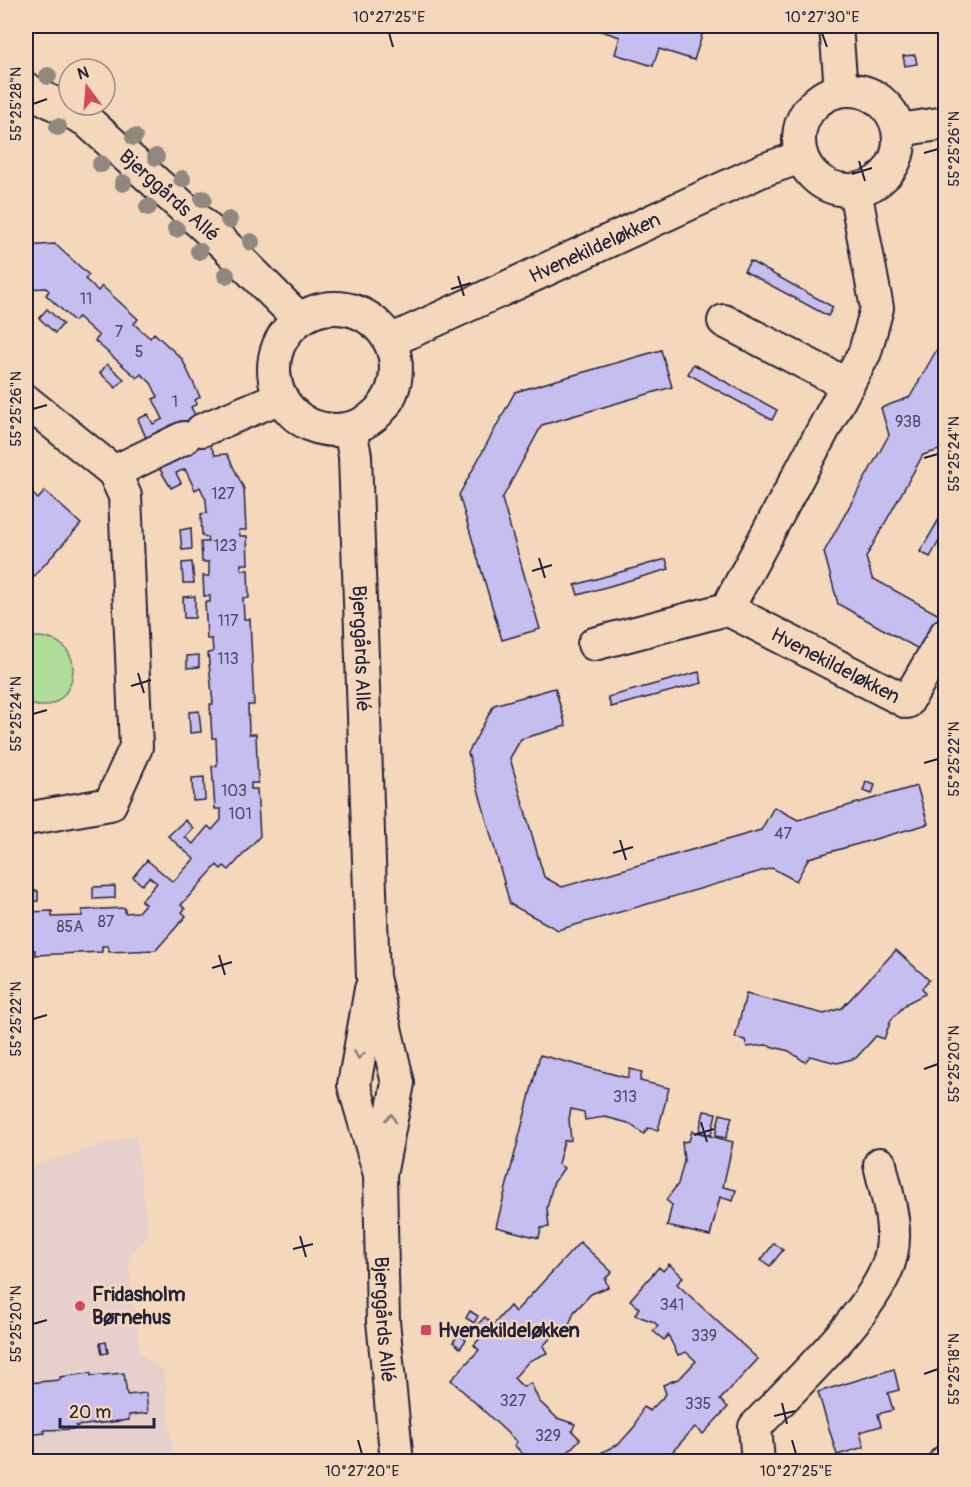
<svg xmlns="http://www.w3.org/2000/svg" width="971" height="1487" font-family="Pangolin,sans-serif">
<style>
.built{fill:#e7d0cb}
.green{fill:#b0dc99;stroke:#697f6a;stroke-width:1.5}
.building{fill:#c7bef0;stroke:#22223b;stroke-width:1.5}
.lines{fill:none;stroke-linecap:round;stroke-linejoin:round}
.minor-casing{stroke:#22223b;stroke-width:36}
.minor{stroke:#f5d8bb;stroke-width:32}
.tree{fill:#90887f}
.oneway{stroke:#8c7d7b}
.ticks{fill:none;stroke:#22223b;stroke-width:2}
.poi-dot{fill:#d1495b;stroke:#f5d8bb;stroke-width:2}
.labels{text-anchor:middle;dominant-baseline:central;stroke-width:4.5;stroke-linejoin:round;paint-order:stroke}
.number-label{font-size:16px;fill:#4b4968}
.street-label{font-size:20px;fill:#22223b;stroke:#f5d8bb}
.poi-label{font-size:20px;font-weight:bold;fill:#22223b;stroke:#f5d8bb;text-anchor:start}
.neatline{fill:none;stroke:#22223b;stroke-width:2}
.ticks-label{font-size:15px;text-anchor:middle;fill:#22223b}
</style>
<rect width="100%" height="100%" fill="#f5d8bb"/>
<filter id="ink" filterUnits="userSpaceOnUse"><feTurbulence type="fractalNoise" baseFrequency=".0167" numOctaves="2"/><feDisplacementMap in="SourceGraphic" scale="12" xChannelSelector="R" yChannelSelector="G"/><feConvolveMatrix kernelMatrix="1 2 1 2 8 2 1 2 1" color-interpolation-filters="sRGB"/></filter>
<g filter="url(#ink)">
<polygon class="built" points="136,1134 148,1235 128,1259 140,1353 164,1371 174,1461 26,1462 26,1168"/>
<path class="green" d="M32 637C100 634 73 726 26 702V640Z"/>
<g class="building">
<polygon points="585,26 705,26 694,60 659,49 653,66 615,54 620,37"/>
<polygon points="915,55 917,64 905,66 903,56"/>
<polygon points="55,244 89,275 85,279 98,291 102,286 138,319 134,324 150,338 154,333 182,359 200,397 195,400 197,404 191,407 215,455 227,454 244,489 246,530 239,530 240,536 247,536 248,564 241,564 241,570 248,570 249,598 243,598 244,619 250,619 254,705 248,705 249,734 256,734 258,783 251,783 251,789 257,789 260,836 229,870 224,866 221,869 217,865 181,905 185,909 182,912 186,916 156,950 109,952 108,946 102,946 102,952 35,955 35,950 29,950 29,945 26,945 26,891 38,891 38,901 28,902 28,912 52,911 52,917 82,916 82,910 125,908 125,913 138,912 145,904 141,901 157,883 149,877 142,885 133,877 147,860 173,882 194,859 168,836 185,820 193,828 185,837 193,844 208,826 212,830 221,820 221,809 215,809 212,766 217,766 216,738 212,738 210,704 213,704 208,653 213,652 212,639 207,639 205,602 210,602 210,596 204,596 203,576 209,576 209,562 202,562 201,542 208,542 207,537 202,536 201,514 207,513 206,500 200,487 195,490 185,469 176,473 181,483 171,488 159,468 190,453 190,450 147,440 138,419 148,414 153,424 163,419 153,399 158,397 151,383 141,374 137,378 95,341 99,336 78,317 74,321 46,295 49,291 46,288 26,289 26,246"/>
<polygon points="750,261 833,307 828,316 744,271"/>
<polygon points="47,309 63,324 55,333 39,318"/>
<polygon points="946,333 946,414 942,420 946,448 923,455 866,557 872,578 941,616 922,651 838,604 824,552 889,435 881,408 910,397"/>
<polygon points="661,350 672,387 542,425 502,499 540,629 502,640 459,495 515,392"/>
<polygon points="107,364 124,379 116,388 100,373"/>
<polygon points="693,364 777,410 772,420 688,374"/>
<polygon points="26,488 38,499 45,491 81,524 26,585"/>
<polygon points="946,507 946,529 930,557 920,552"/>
<polygon points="191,528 192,549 182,550 180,530"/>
<polygon points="666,559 669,569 578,595 575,585"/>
<polygon points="192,562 194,583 183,583 182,563"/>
<polygon points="195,596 195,618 184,618 183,597"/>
<polygon points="199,655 199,667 187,668 187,656"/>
<polygon points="699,672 702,683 611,707 608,697"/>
<polygon points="555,688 566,726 521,739 510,758 544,877 562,887 761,830 774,807 798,820 917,786 928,824 809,858 796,881 772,868 558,930 510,904 468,753 494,705"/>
<polygon points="199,711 201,732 190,733 189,712"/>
<polygon points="204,777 205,800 193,801 192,778"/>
<polygon points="866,782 875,785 872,794 863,791"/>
<polygon points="115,886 115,898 93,899 93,887"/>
<polygon points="896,950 929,980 922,988 925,994 907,1003 891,1020 884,1039 876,1036 856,1058 837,1063 810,1056 805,1062 789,1051 766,1045 747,1047 745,1040 735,1038 746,994 824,1014 842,1008"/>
<polygon points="540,1055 628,1078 630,1069 642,1072 640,1081 669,1088 658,1130 648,1128 644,1134 628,1123 605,1117 585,1120 584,1112 571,1109 569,1119 571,1140 564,1141 558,1164 564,1168 553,1184 547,1208 549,1227 541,1228 539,1238 496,1227"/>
<polygon points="704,1111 716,1113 711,1135 699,1132"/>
<polygon points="720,1114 732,1117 726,1138 715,1136"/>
<polygon points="692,1131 733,1142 723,1187 736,1190 733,1201 720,1197 710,1236 667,1226 672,1205 666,1200 678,1184 684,1161 682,1142 689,1141"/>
<polygon points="580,1242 612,1272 605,1279 608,1287 591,1294 574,1312 567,1331 560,1328 543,1346 547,1353 529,1361 514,1378 523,1387 531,1383 539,1401 557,1418 575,1424 572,1431 580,1439 559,1462 525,1462 521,1458 524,1455 514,1445 517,1442 451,1380 479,1350 474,1345 482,1336 474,1328 485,1317 493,1325 510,1306 515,1312"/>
<polygon points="774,1243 783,1250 770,1266 761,1260"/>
<polygon points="669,1264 683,1277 677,1284 758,1359 720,1400 728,1407 703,1434 695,1427 663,1462 602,1462 602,1452 619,1444 635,1426 643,1407 650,1411 666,1394 663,1385 680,1378 696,1361 686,1352 678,1355 668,1335 664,1340 653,1331 658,1326 654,1322 635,1315 639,1308 630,1300 659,1267 663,1271"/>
<polygon points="470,1311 478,1316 474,1323 466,1318"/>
<polygon points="459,1334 466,1340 460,1348 453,1342"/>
<polygon points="106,1342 108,1353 102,1354 100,1343"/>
<polygon points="894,1369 899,1390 888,1393 893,1410 878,1414 881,1426 860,1432 864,1447 837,1455 818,1392"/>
<polygon points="91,1373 91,1376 124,1373 127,1395 146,1393 148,1413 129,1415 129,1420 76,1426 77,1429 44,1430 45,1433 26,1435 26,1381 27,1383 60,1380 60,1377"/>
</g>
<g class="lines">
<g class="minor-casing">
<g id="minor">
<polyline points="836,26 841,90"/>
<path id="s1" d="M26 89 86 120 223 243 299 319"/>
<circle cx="849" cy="140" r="50"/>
<polyline points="899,130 946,123"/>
<circle cx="335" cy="369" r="61"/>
<polyline points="724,321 848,385"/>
<path id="s2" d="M390 341 763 170 801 157"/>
<polyline points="26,401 114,472 125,496 136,747 110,804 26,819"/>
<path id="s3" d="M350 429 355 456 373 977 398 1083 380 1175 383 1321 397 1462"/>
<polyline points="202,430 281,397"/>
<polyline points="114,472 184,438"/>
<polyline points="727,609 865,352 877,308 855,190"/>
<path id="s4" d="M594 644 727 609 907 702 946 634"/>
<polyline points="371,989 354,1085 379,1171"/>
<path d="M758 1462 755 1427C793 1386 880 1307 891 1255 898 1224 886 1193 880 1164"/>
<polyline points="945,1462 946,1461"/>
</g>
</g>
<use href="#minor" class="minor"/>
</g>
<g class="tree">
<circle cx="48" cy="76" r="9"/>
<circle cx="58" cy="127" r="9"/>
<circle cx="134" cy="137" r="9"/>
<circle cx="156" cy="157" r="9"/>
<circle cx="101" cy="164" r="9"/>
<circle cx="182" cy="179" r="9"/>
<circle cx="123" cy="183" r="9"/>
<circle cx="203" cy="199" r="9"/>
<circle cx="148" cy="207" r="9"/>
<circle cx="229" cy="220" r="9"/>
<circle cx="176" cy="229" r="9"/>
<circle cx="251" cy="242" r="9"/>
<circle cx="199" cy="251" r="9"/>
<circle cx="226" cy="275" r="9"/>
</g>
<defs><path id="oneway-chevron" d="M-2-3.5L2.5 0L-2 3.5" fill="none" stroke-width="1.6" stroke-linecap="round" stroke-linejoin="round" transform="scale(1.5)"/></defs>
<g class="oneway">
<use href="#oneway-chevron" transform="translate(359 1055) rotate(100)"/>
<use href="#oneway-chevron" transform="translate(391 1118) rotate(-79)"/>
</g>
</g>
<path class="ticks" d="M389 33 393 47M822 33 827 47M33 104 47 99M924 153 938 149M859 161 865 181M852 174 872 168M458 276 464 296M451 289 471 283M33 409 47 405M924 458 938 454M539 558 545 578M532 571 552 565M138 673 144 693M131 686 151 680M33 714 47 710M924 763 938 759M620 840 626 860M613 853 633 847M219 955 225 975M212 968 232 962M33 1019 47 1015M924 1069 938 1064M701 1122 707 1142M694 1135 714 1129M300 1236 306 1257M293 1249 313 1244M33 1324 47 1320M924 1374 938 1369M782 1403 787 1424M774 1416 795 1411M358 1440 362 1454M792 1440 796 1454"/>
<g class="poi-dot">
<circle cx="80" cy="1306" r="6"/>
<rect x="420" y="1324" width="12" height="12" rx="3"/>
</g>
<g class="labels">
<g class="number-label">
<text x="86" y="299">11</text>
<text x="119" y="332">7</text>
<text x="139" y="352">5</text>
<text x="175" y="402">1</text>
<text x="908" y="422">93B</text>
<text x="223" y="494">127</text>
<text x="225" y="546">123</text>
<text x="228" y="621">117</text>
<text x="228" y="659">113</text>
<text x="234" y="791">103</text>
<text x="240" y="814">101</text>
<text x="783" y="834">47</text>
<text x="106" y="922">87</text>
<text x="70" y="927">85A</text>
<text x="625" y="1097">313</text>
<text x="672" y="1305">341</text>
<text x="704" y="1336">339</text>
<text x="513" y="1401">327</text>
<text x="698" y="1404">335</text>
<text x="548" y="1436">329</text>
</g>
<g class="street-label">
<text stroke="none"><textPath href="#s1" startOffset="180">Bjerggårds Allé</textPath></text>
<text stroke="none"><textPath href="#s2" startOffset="225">Hvenekildeløkken</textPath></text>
<text stroke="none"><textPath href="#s3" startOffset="220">Bjerggårds Allé</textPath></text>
<text stroke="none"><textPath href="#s4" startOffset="260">Hvenekildeløkken</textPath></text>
<text stroke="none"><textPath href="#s3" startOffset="896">Bjerggårds Allé</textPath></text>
</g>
<g class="poi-label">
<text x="92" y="1294">Fridasholm<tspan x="92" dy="23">Børnehus</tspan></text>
<text x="438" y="1330">Hvenekildeløkken</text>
</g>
</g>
<rect width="971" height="1487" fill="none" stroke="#f5d8bb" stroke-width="66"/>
<g transform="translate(87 87) rotate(344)"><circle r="28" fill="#f5d8bb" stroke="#a18f88" stroke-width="1.5"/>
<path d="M0-4.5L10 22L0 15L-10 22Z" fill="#d1495b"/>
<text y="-9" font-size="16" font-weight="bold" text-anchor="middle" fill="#22223b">N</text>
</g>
<path d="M60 1418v9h94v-9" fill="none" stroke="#22223b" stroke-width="3"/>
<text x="69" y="1418" font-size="18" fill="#22223b" stroke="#f5d8bb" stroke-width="4.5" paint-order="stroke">20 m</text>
<rect x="33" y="33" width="905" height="1421" class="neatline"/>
<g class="ticks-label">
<text x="389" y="22">10°27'25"E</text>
<text x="822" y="22">10°27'30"E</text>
<text transform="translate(16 104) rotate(-90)" y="5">55°25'28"N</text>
<text transform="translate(954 149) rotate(-90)" y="5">55°25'26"N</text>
<text transform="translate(16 409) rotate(-90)" y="5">55°25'26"N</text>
<text transform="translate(954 454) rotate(-90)" y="5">55°25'24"N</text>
<text transform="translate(16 714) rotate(-90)" y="5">55°25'24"N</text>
<text transform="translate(954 759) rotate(-90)" y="5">55°25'22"N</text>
<text transform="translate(16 1019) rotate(-90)" y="5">55°25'22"N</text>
<text transform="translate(954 1064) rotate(-90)" y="5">55°25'20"N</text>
<text transform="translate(16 1324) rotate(-90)" y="5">55°25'20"N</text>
<text transform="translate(954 1369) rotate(-90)" y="5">55°25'18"N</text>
<text x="362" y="1476">10°27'20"E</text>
<text x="796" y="1476">10°27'25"E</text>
</g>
</svg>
